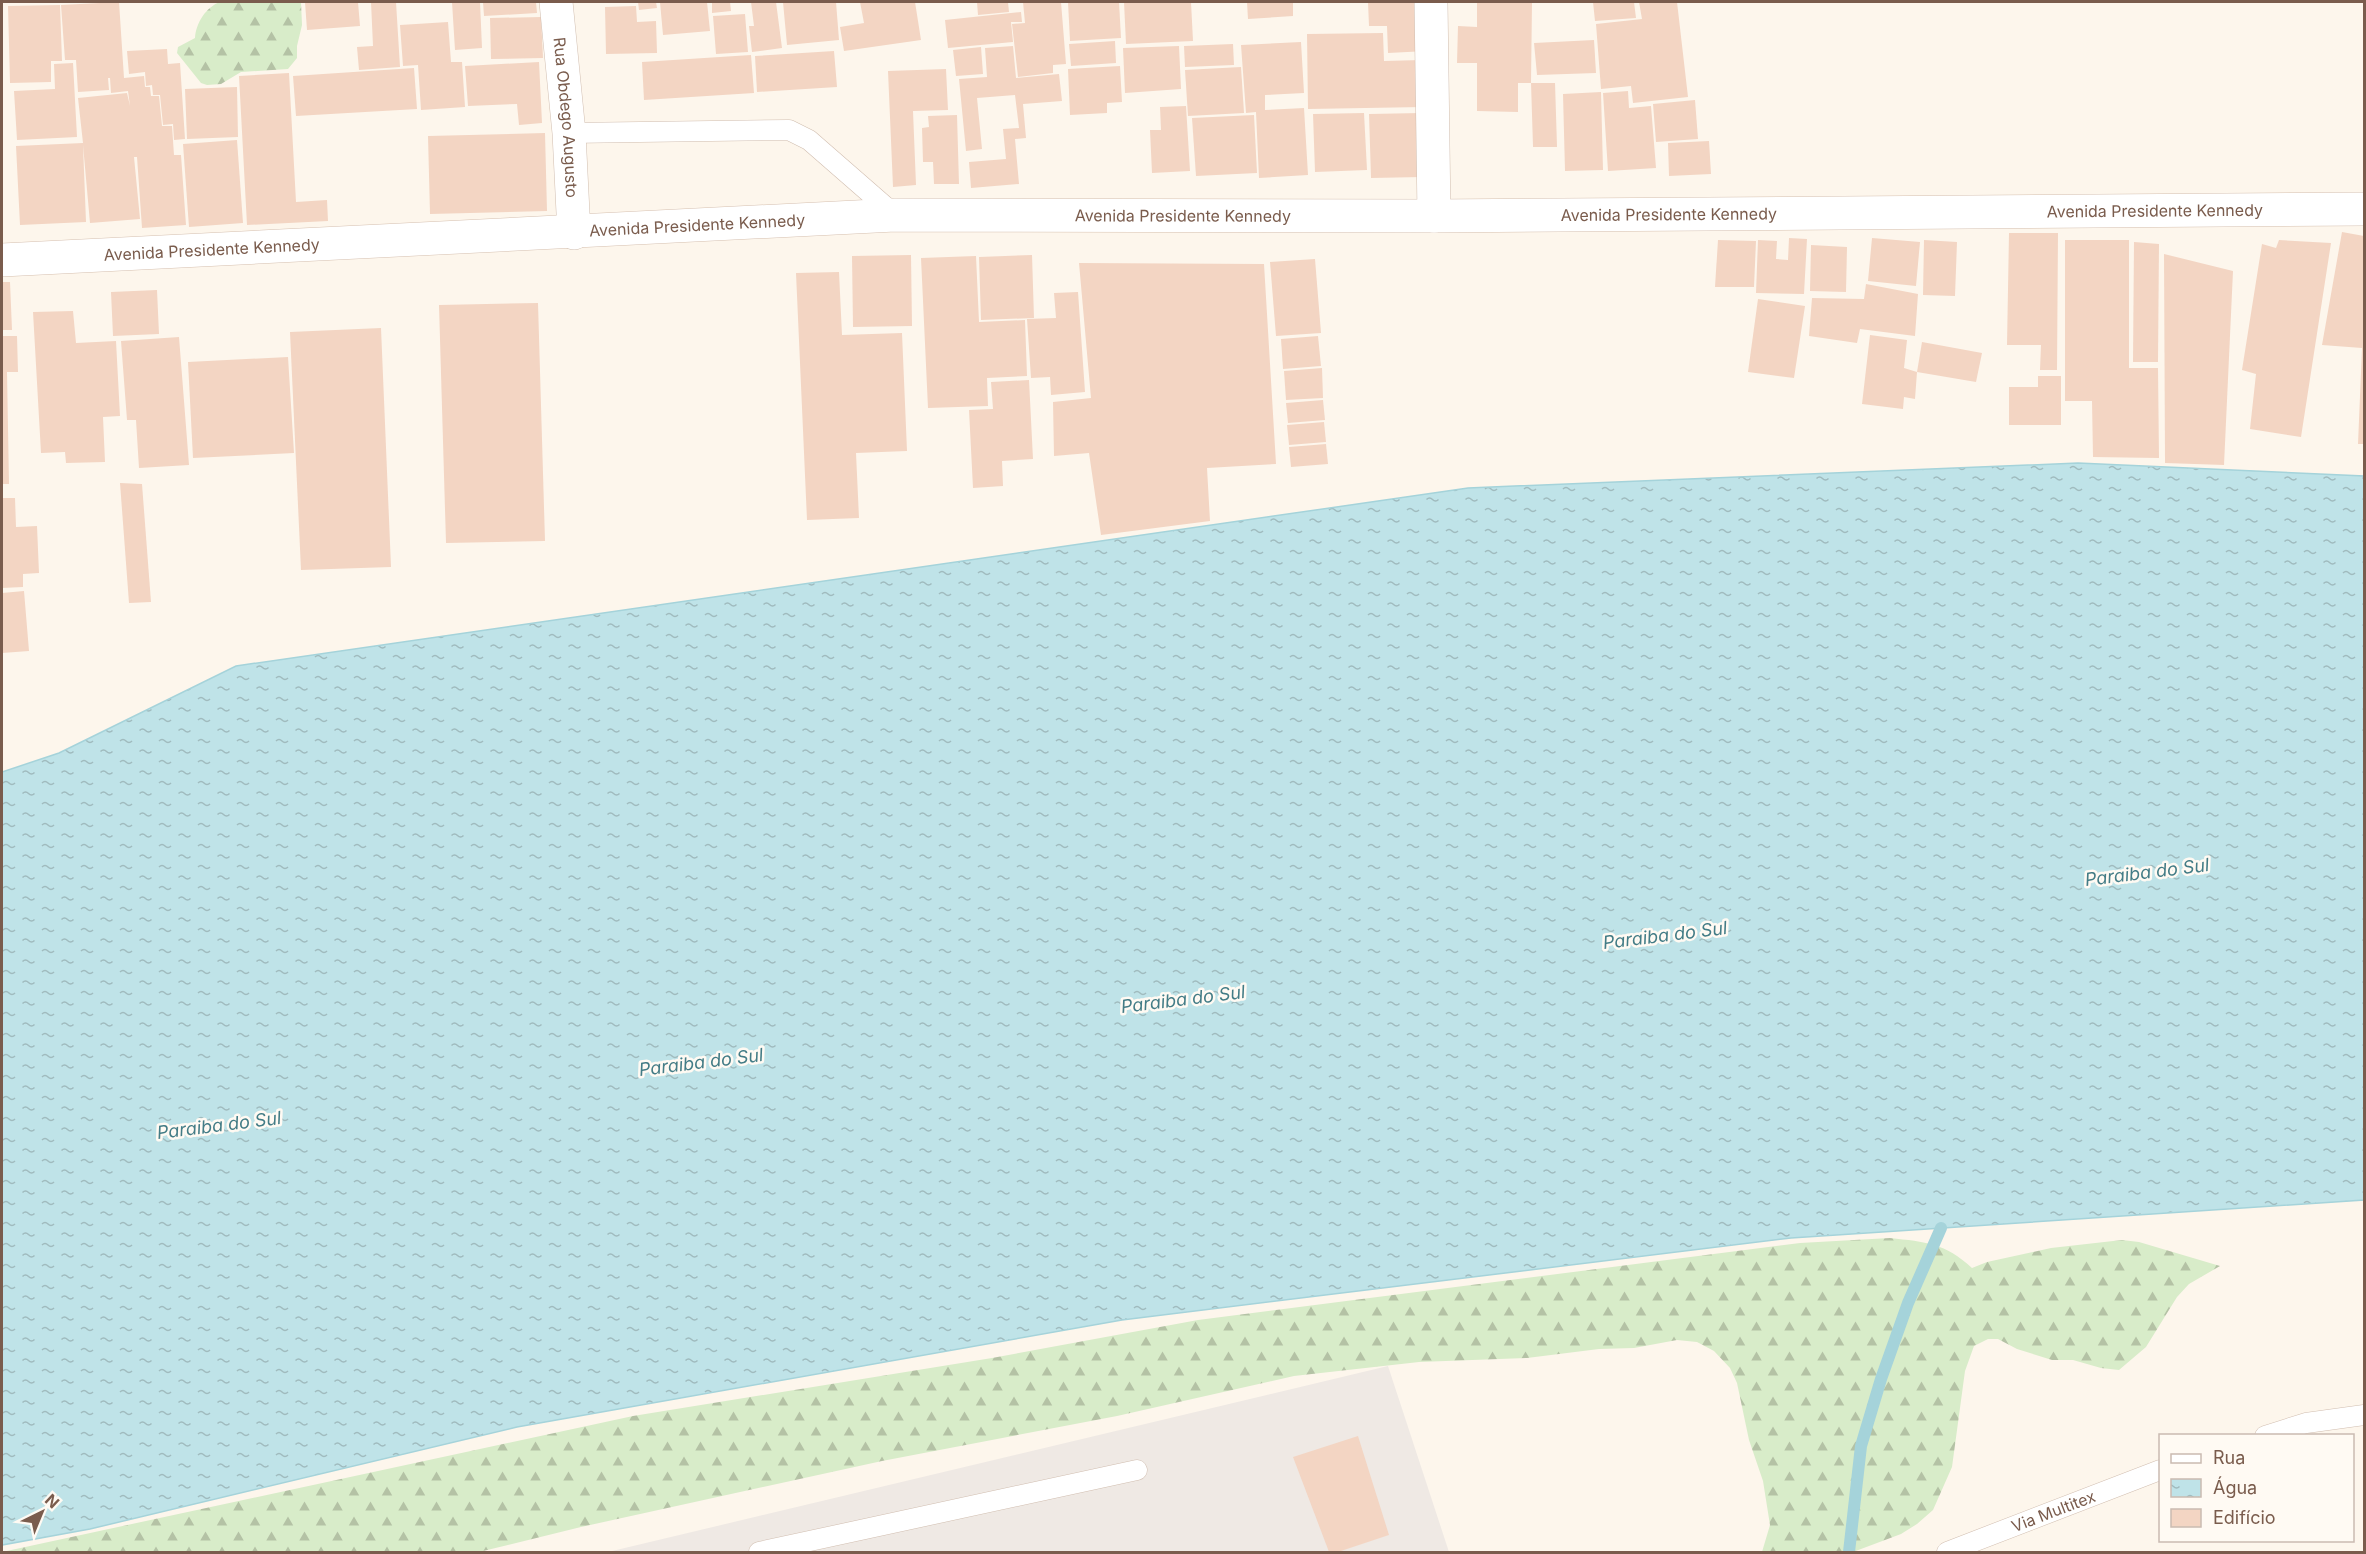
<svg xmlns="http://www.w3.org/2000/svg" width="2366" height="1554" font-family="Inter,sans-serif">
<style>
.industrial{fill:#efe9e4}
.forest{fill:url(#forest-firs)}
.water{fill:url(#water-ripples);stroke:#a5d3da;stroke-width:1.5}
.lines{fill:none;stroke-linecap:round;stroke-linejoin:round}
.stream{stroke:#a5d3da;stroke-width:12}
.building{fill:#f3d5c3}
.service-casing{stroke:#d1beb0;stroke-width:21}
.minor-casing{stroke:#d1beb0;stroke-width:34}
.secondary-casing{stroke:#d6c0b0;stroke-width:34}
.service{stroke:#fff;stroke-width:20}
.minor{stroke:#fff;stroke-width:33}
.secondary{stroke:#fff;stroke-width:33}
.labels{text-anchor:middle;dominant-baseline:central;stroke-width:5;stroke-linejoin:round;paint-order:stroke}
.street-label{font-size:16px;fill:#7a5c4d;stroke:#fffaf3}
.water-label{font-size:18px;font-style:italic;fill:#437c86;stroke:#fffaf3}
</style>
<defs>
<pattern id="forest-firs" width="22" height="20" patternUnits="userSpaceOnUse" patternTransform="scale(1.5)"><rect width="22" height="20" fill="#d8ecc9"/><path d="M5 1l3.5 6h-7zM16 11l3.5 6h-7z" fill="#b4c2a5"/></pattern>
<pattern id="water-ripples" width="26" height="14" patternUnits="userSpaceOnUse" patternTransform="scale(1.5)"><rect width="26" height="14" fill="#bfe3e8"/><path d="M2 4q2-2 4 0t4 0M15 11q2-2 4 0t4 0" fill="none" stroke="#a0bbbe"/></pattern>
</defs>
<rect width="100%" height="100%" fill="#fdf6ec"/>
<polygon class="industrial" points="1388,1366 1449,1552 608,1552"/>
<g class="forest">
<path d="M220 2H301L302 25 297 46V58L288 69 241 72 221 84 207 85 201 83 177 53 178 47 195 38C196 23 206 7 220 2Z"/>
<path d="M1890 1238C1926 1242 1945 1243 1972 1268L1987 1262 2051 1248 2122 1240 2139 1242 2220 1266 2189 1284 2177 1297 2146 1347 2119 1370 2101 1368 2073 1360H2052L2017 1349 1998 1339H1988L1974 1346 1965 1371 1952 1467 1933 1510 1917 1524 1901 1534 1853 1552H1762L1770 1525 1763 1481 1749 1440 1737 1383 1730 1368 1714 1351 1697 1342 1677 1340 1634 1348 1599 1349 1527 1358 1419 1362 1294 1376 1117 1416 882 1461 581 1527 479 1552H2L633 1416 992 1358 1198 1320 1800 1243Z"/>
</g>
<polygon class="water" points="2078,463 2364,476 2364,1200 1791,1238 1122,1320 517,1427 90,1529 2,1545 2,772 59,753 236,666 1468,488"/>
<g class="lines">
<polyline class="stream" points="1849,1552 1861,1446 1881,1379 1908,1303 1941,1228"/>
</g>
<g class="building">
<polygon points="119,2 124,78 144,76 145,87 150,87 151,96 159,96 162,126 172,126 174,155 181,155 186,225 142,228 137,157 134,157 140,219 90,223 83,145 86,222 20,225 16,146 83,143 78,98 127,93 130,106 128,91 111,93 110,78 108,78 109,90 78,92 76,60 65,60 61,5"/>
<polygon points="305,2 358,2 360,26 307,30"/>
<polygon points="371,2 396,2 400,67 359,70 357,47 373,46"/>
<polygon points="452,2 480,2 482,48 455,50"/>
<polygon points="483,2 536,2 537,13 484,16"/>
<polygon points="638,2 656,2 657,8 639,10"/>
<polygon points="660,2 707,2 710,31 663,35"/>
<polygon points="712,2 730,2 731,11 712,13"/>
<polygon points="751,2 776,2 782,48 752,52 749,26 754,26"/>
<polygon points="783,2 836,2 839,40 787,45"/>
<polygon points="860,2 915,2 921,40 844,51 840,27 864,23"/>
<polygon points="977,2 1008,2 1009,12 978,15"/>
<polygon points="1023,2 1061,2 1066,64 1053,65 1053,73 1018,77 1012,24 1025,23"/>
<polygon points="1068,2 1119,2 1121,38 1070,41"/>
<polygon points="1124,2 1191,2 1193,41 1126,44"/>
<polygon points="1247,2 1293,2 1293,16 1248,19"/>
<polygon points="1368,2 1424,2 1427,51 1388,53 1387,26 1369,26"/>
<polygon points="1477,2 1532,2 1531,83 1518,83 1518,112 1477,111 1477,63 1457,63 1458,26 1477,27"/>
<polygon points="1593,2 1634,2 1636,18 1595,21"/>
<polygon points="1639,2 1677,2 1688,97 1633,103 1631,86 1601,89 1596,24 1642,19"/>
<polygon points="60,5 62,61 51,61 51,82 10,83 8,6"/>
<polygon points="636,6 637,22 656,21 657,53 606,54 605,7"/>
<polygon points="1021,12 1022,22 1011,22 1013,42 948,48 945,20"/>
<polygon points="745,14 748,52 716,54 713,16"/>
<polygon points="541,17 543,58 491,59 490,18"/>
<polygon points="448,22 451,62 462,62 465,107 421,110 418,65 403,66 400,25"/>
<polygon points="1383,33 1384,61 1422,60 1423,107 1308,109 1307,34"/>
<polygon points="1594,40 1596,73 1537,75 1534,43"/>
<polygon points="1115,41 1116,63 1071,66 1069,44"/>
<polygon points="1301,42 1304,93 1265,95 1265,110 1304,108 1308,175 1259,178 1256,112 1246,113 1241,45"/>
<polygon points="1233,44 1234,65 1185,67 1184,46"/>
<polygon points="1013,46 1016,78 1059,74 1062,101 1023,104 1026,138 1015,139 1019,184 971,188 969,162 1006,159 1003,129 1019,128 1015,95 977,98 982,149 966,151 959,79 987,77 985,48"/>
<polygon points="1179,46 1181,89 1125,93 1123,48"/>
<polygon points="981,47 983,74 956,76 953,50"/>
<polygon points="167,49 168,64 180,63 185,139 174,140 173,124 163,125 160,95 153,95 152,85 146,86 145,72 129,74 127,51"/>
<polygon points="834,51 837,87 757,92 755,56"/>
<polygon points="751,55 754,93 644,100 642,62"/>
<polygon points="539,62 542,123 519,125 517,104 468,106 465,66"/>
<polygon points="73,63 77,137 17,140 14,91 55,89 54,64"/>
<polygon points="1120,66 1122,102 1107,103 1107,113 1070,115 1068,69"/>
<polygon points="1241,67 1244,113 1188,116 1185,70"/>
<polygon points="414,68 417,109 296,116 293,76"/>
<polygon points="946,69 948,110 913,111 916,185 893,187 888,71"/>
<polygon points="289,73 296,202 327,200 328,221 247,225 239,76"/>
<polygon points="1531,83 1555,83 1557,147 1533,147"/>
<polygon points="237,87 238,137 187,139 185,89"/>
<polygon points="1628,91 1629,108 1651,106 1656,168 1608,171 1603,93"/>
<polygon points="1601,92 1603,170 1565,171 1563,94"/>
<polygon points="1695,100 1698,139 1656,142 1653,104"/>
<polygon points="1186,106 1190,171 1152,173 1150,130 1161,130 1160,107"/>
<polygon points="1364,113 1367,170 1315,172 1313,114"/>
<polygon points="1421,113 1422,177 1371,178 1369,114"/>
<polygon points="957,115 959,184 934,184 933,162 923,162 922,128 929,127 928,116"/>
<polygon points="1254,115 1257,173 1196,176 1192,118"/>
<polygon points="545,133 547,211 430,214 428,136"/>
<polygon points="237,140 243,223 189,227 183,144"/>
<polygon points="1709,141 1711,174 1669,176 1668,143"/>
<polygon points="2342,232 2364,236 2364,444 2358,444 2362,348 2322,345"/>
<polygon points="2009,233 2058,233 2057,370 2040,370 2041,345 2007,345"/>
<polygon points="1789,238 1807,239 1804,294 1756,293 1758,240 1777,241 1776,259 1788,260"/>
<polygon points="1872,238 1920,242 1916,286 1868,281"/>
<polygon points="1718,240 1756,241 1754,287 1715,287"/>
<polygon points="1924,240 1957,242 1955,296 1923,295"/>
<polygon points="2065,240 2129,240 2129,368 2158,368 2159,458 2093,457 2092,401 2065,401"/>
<polygon points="2279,240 2331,243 2301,437 2250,429 2256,374 2242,370 2262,244 2276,248"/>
<polygon points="2134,242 2159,244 2158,362 2133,362"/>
<polygon points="1811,245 1847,247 1846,292 1810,291"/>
<polygon points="2164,254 2233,271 2224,465 2165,463"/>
<polygon points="911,255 912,326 853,327 852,256"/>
<polygon points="1032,255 1034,318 981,320 979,257"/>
<polygon points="976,256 979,322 1025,320 1027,376 987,378 988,406 928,408 921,258"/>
<polygon points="1315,259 1321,333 1276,336 1270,262"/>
<polygon points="1079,263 1264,264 1276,464 1207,468 1210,521 1101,535 1089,453 1054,456 1053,402 1091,398"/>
<polygon points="839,272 842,335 902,333 907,451 856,453 859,518 807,520 796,273"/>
<polygon points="2,282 10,282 12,330 2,330"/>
<polygon points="1866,284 1918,294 1915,336 1860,329 1857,343 1809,336 1812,298 1864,299"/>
<polygon points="157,290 159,334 113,336 111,292"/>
<polygon points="1078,292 1085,392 1051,395 1050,377 1031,378 1027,319 1056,318 1054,293"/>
<polygon points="1758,299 1805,306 1794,378 1748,372"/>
<polygon points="538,303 545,541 446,543 439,305"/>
<polygon points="73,311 76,343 116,341 120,416 103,417 105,462 66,463 65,452 41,453 33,312"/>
<polygon points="381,328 391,567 301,570 290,332"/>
<polygon points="1870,335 1907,340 1904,368 1917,372 1915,399 1904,397 1903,409 1862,404"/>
<polygon points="2,336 17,336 18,372 7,372 9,484 2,484"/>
<polygon points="1318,336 1321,366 1283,369 1281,339"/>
<polygon points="179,337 189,465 139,468 136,420 127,420 121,341"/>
<polygon points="1922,342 1982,353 1976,382 1917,372"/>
<polygon points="288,357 294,453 193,458 188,362"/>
<polygon points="1322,368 1323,398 1286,400 1284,371"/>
<polygon points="2038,376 2061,376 2061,425 2009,425 2009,387 2038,387"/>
<polygon points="1029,380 1033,459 1002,461 1003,486 973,488 969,410 993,409 991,382"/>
<polygon points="1323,400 1325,420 1288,423 1286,403"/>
<polygon points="1324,422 1326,442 1289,445 1287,425"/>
<polygon points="1326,444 1328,464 1291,467 1289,447"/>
<polygon points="120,483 142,484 151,602 129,603"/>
<polygon points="2,498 15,498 16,527 37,526 39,573 23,574 23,587 2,588"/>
<polygon points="24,591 29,651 2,653 2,593"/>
<polygon points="1358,1436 1389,1535 1338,1552 1329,1552 1293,1457"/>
</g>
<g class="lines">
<g class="service-casing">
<g id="service">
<polyline points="569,133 789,130 809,140 895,215"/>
<polyline points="2265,1436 2306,1423 2364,1415"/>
<polyline points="759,1552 1137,1470"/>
<path id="s1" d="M1947 1552 2160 1470"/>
</g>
</g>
<g class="minor-casing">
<g id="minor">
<path id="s2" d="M556 2 569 133 574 233"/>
<polyline points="1431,2 1434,216"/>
</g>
</g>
<g class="secondary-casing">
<g id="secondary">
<path id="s3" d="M2 260 895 215 1434 216 2364 209"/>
</g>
</g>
<use href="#service" class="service"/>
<use href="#minor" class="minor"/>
<use href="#secondary" class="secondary"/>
</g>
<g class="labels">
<g class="street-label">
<text stroke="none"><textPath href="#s2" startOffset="116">Rua Obdego Augusto</textPath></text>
<text stroke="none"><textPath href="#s3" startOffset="2154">Avenida Presidente Kennedy</textPath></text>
<text stroke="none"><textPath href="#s3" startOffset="1668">Avenida Presidente Kennedy</textPath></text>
<text stroke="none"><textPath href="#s3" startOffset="1182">Avenida Presidente Kennedy</textPath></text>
<text stroke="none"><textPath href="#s3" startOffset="696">Avenida Presidente Kennedy</textPath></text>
<text stroke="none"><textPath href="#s3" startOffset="210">Avenida Presidente Kennedy</textPath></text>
<text stroke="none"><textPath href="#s1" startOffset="114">Via Multitex</textPath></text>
</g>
<g class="water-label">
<text transform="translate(2147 872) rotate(-7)">Paraiba do Sul</text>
<text transform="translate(1665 935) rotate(-7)">Paraiba do Sul</text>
<text transform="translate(1183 999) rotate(-7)">Paraiba do Sul</text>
<text transform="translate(701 1062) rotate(-7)">Paraiba do Sul</text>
<text transform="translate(219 1125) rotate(-7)">Paraiba do Sul</text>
</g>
</g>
<rect width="2366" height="1554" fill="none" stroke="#7a5c4d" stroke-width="6"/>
<rect x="2159" y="1434" width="195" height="108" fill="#fffaf3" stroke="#cabbb1" stroke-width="1.5"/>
<rect x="2171" y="1454" width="30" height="9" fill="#ffffff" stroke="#cabbb1" stroke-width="1.5"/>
<text x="2213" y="1464" font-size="18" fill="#7a5c4d">Rua</text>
<rect x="2171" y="1479" width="30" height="18" fill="url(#water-ripples)" stroke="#cabbb1" stroke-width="1.5"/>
<text x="2213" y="1494" font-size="18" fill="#7a5c4d">Água</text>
<rect x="2171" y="1509" width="30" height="18" fill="#f3d5c3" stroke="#cabbb1" stroke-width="1.5"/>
<text x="2213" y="1524" font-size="18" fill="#7a5c4d">Edifício</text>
<g transform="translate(42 1512) rotate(43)" stroke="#fffaf3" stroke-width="4.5" paint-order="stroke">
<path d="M0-4.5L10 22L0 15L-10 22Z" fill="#7a5c4d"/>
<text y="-9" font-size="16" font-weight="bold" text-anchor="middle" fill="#7a5c4d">N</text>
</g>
</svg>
